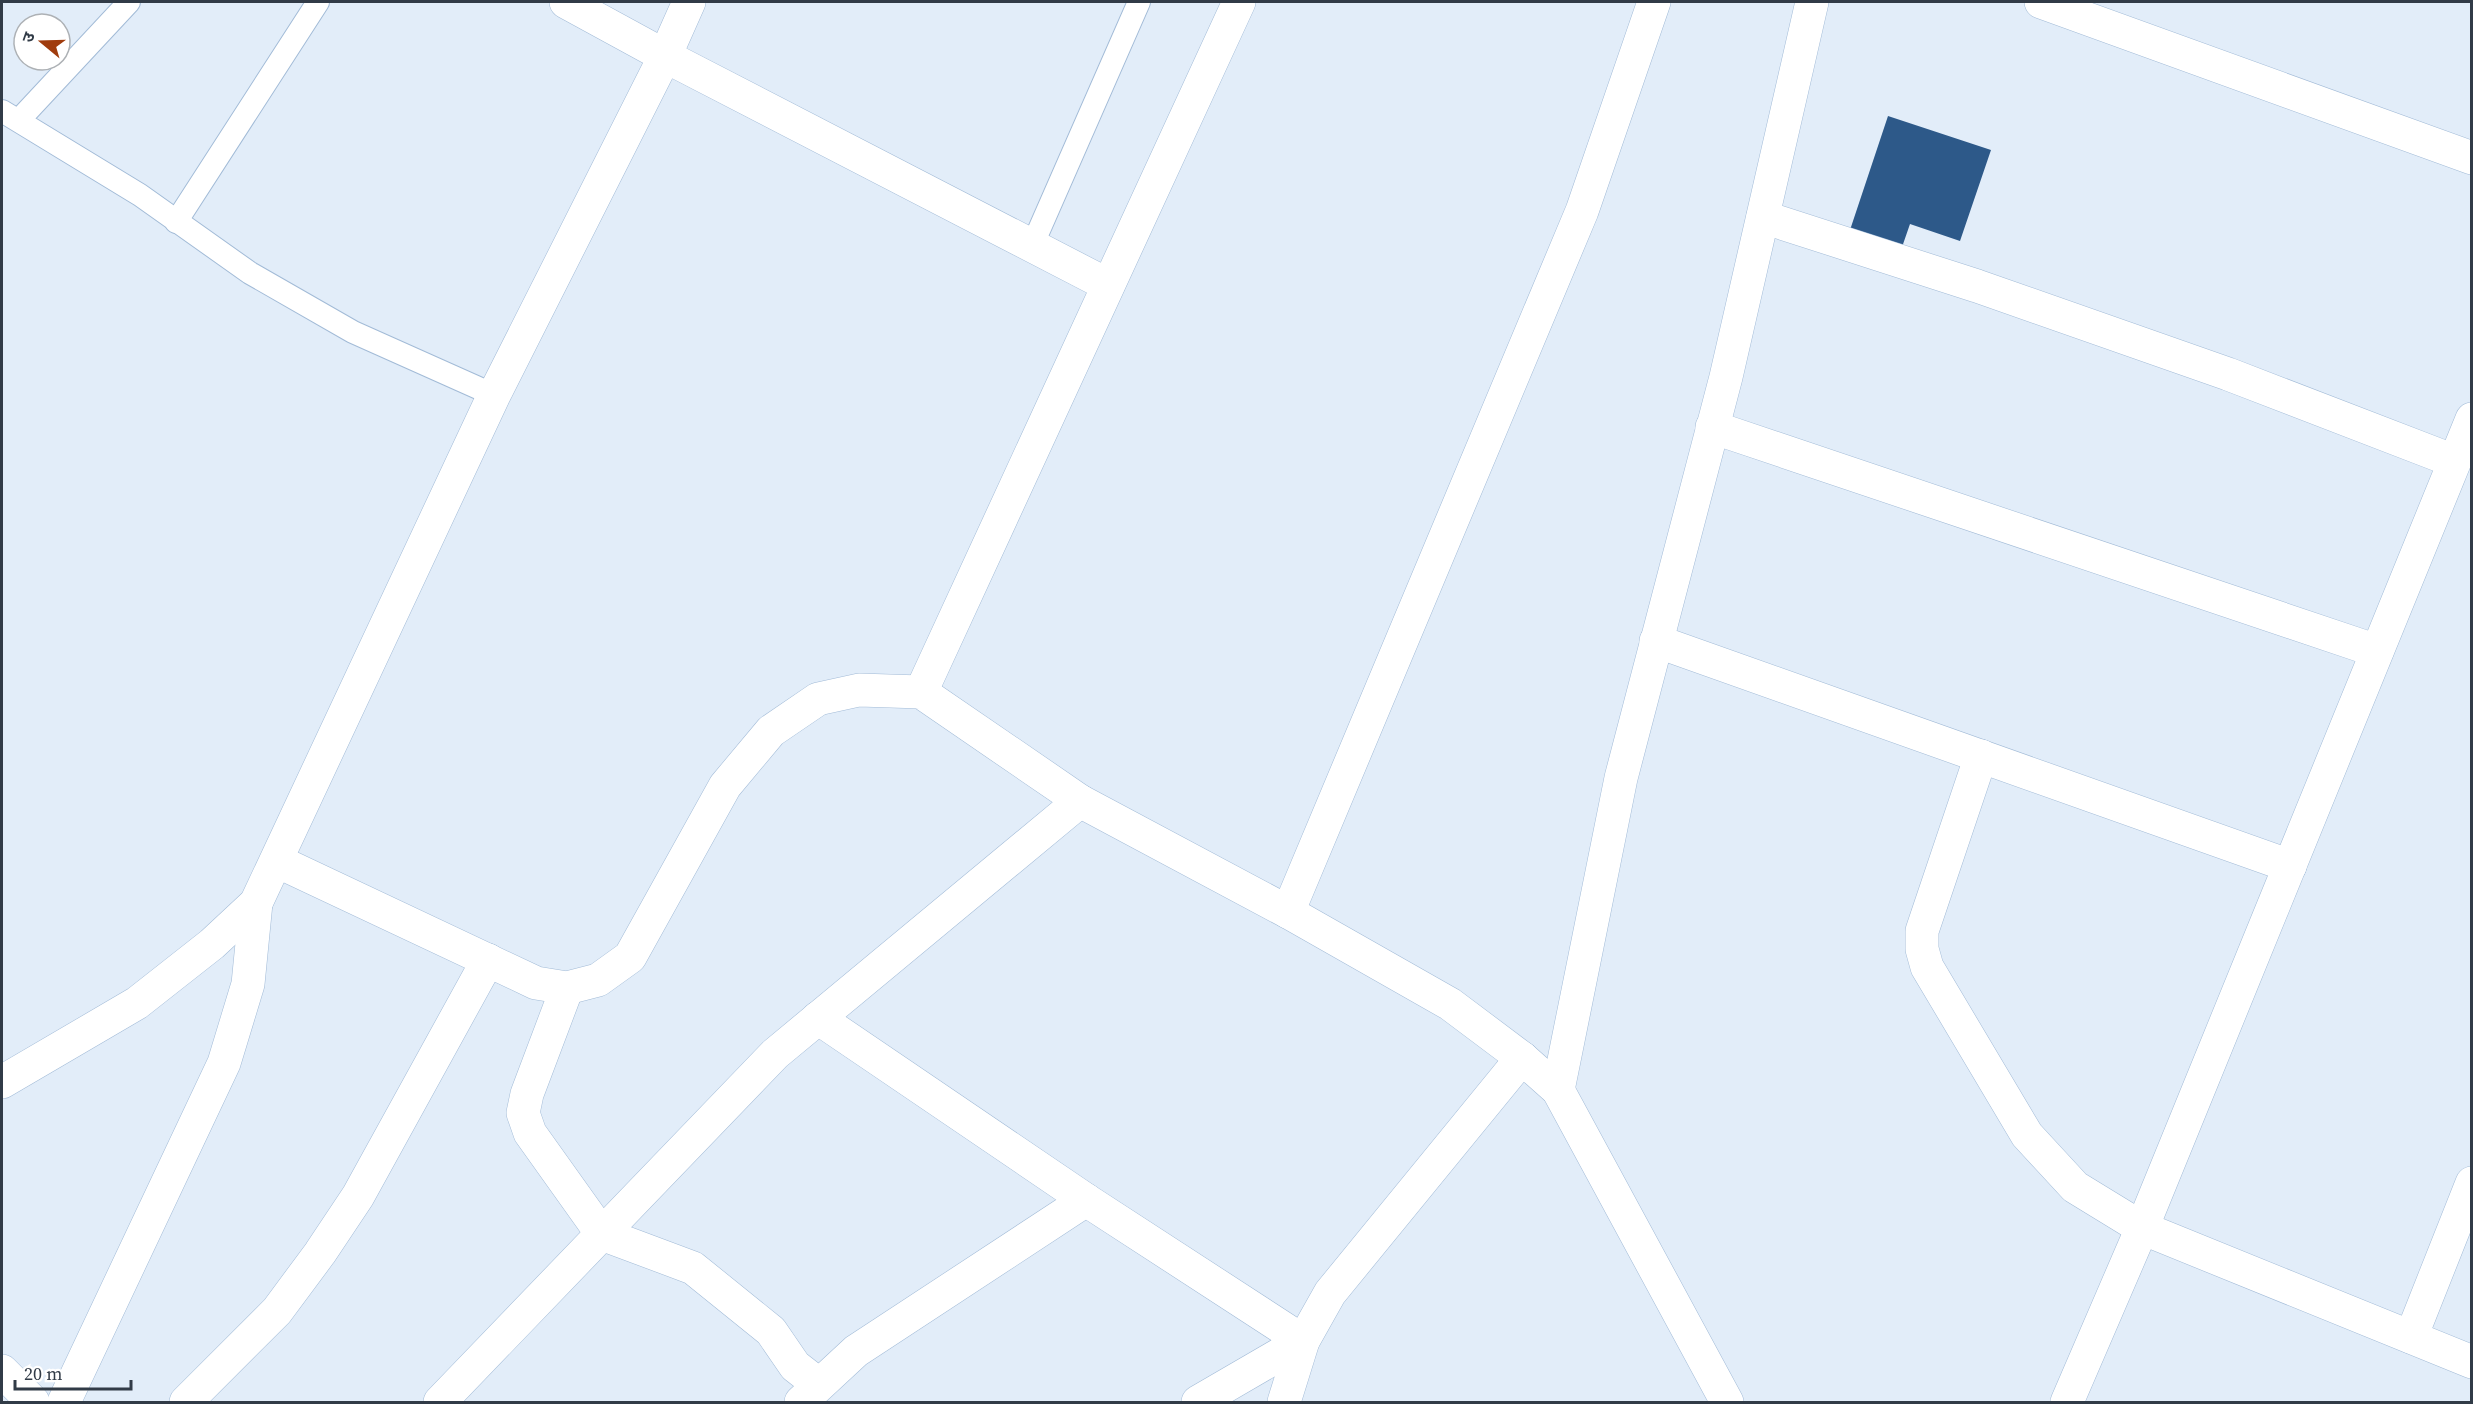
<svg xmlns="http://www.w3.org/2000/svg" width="2473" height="1404" font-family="'Source Serif 4','Noto Sans Devanagari',serif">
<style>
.building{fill:#2d5989}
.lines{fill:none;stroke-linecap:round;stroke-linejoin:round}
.service-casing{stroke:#a2bbd7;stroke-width:24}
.minor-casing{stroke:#a2bbd7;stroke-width:34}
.tertiary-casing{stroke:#a2bbd7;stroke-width:34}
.service{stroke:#fff;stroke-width:22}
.minor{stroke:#fff;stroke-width:33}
.tertiary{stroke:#fff;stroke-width:33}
</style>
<rect width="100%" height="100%" fill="#e2edf9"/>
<polygon class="building" points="1888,116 1991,150 1960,241 1910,224 1901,250 1849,233"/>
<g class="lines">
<g class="service-casing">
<g id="service">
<polyline points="2,111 140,195 250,273 353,332 494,395"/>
<polyline points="19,120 129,2"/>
<polyline points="176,222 318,2"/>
<polyline points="1032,246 1139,2"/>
</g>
</g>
<g class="minor-casing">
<g id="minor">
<polyline points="566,2 665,56 1108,285"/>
<polyline points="2041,2 2472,158"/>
<polyline points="1763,217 1977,286 2228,374 2454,461"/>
<polyline points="1712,427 2377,651"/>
<polyline points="1656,641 2290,866"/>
<polyline points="921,692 1239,2"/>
<polyline points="1981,756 1922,931 1922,949 1927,967 2027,1135 2075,1187 2142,1228 2472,419"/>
<polyline points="277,861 536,983 567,988 598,980 630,957 725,786 771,731 818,699 859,690 921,692 1080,801 1288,912 1450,1004 1522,1058 1558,1090 1727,1402"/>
<polyline points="1288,912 1582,211 1654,2"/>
<polyline points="567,988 527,1094 523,1113 530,1133 602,1234 693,1268 771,1331 795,1366 818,1384"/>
<polyline points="818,1018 1086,1200 1303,1341 1198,1402"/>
<polyline points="2,1082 137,1003 212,944 256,903 494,395 665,56 689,2"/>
<polyline points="1558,1090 1621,778 1726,377 1812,2"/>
<polyline points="2411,1337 2472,1183"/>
<polyline points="64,1402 224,1063 248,984 256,903"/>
<polyline points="186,1402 277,1311 320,1253 358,1196 488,960"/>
<polyline points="440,1402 775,1054 1080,801"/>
<polyline points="801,1402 856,1351 1086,1200"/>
<polyline points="1284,1402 1303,1341 1330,1293 1522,1058"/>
<polyline points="2067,1402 2142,1228 2472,1362"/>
</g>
</g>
<g class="tertiary-casing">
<polyline id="tertiary" points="2,1371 33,1402"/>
</g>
<use href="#service" class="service"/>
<use href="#minor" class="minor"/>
<use href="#tertiary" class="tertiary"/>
</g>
<rect width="2473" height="1404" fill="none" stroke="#313b47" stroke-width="6"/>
<g transform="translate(42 42) rotate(289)"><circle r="28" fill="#ffffff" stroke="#adb1b5" stroke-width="1.5"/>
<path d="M0-4.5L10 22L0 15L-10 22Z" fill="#a03c0d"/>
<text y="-9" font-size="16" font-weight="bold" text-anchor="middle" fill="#313b47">उ</text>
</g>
<path d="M15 1380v9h116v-9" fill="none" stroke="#313b47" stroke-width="3"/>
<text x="24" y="1380" font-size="18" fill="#313b47" stroke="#ffffff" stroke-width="4.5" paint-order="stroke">20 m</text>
</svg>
